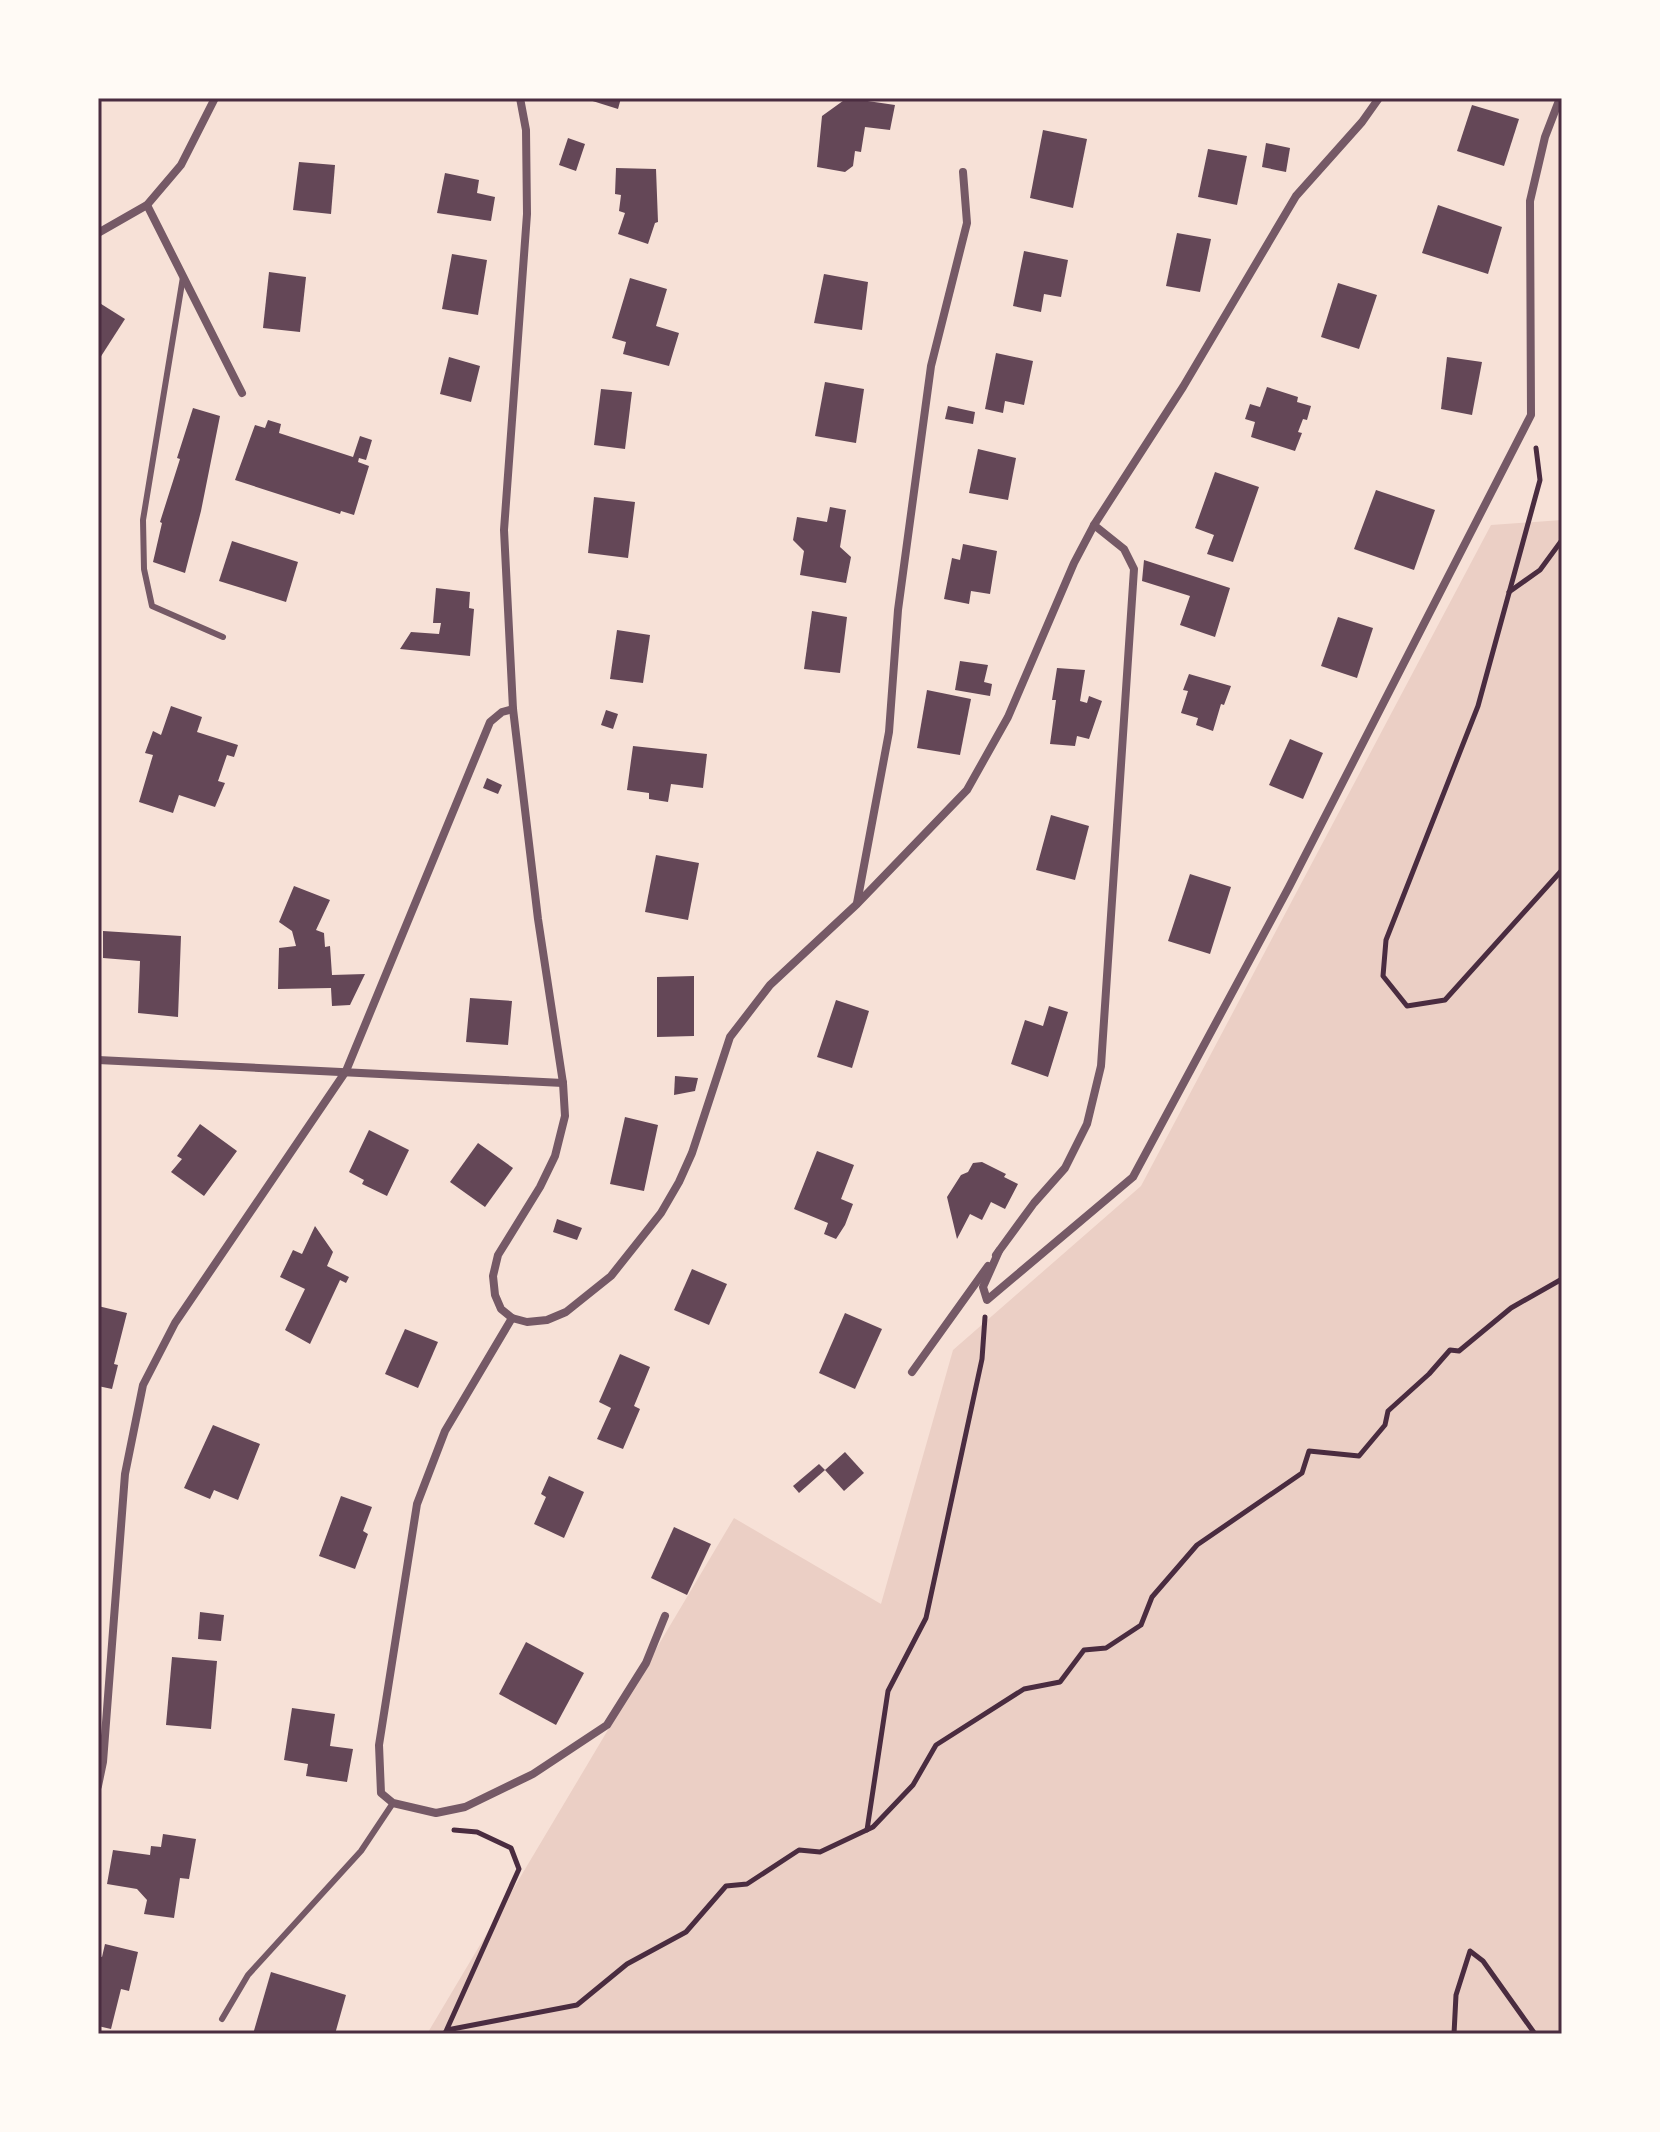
<svg xmlns="http://www.w3.org/2000/svg" width="1660" height="2132" font-family="Karla,sans-serif">
<style>
.green{fill:#ebcfc5}
.building{fill:#644757}
.lines{fill:none;stroke-linecap:round;stroke-linejoin:round}
.path{stroke:#4a2c40;stroke-width:5}
.service{stroke:#755966;stroke-width:6}
.minor{stroke:#755966;stroke-width:8}
.neatline{fill:none;stroke:#4a2c40;stroke-width:3}
</style>
<rect width="100%" height="100%" fill="#f7e1d7"/>
<polygon class="green" points="1562,520 1562,2034 427,2034 734,1518 881,1604 953,1350 1141,1186 1491,525"/>
<g class="building">
<polygon points="583,98 621,98 618,109"/>
<polygon points="847,98 895,105 890,130 865,127 861,152 855,151 853,166 845,172 817,167 822,116"/>
<polygon points="1472,105 1519,119 1504,166 1457,151"/>
<polygon points="1043,130 1087,139 1073,208 1030,198"/>
<polygon points="568,138 585,144 576,171 559,165"/>
<polygon points="1266,143 1290,148 1286,172 1262,167"/>
<polygon points="1208,149 1247,156 1237,205 1198,197"/>
<polygon points="299,162 335,165 331,214 293,210"/>
<polygon points="616,168 656,169 658,222 655,223 648,244 618,234 625,213 619,211 621,195 615,194"/>
<polygon points="445,173 479,180 477,193 495,197 491,221 437,213"/>
<polygon points="1438,205 1502,227 1488,274 1422,253"/>
<polygon points="1177,233 1211,239 1200,292 1166,286"/>
<polygon points="1024,251 1068,260 1061,297 1044,294 1041,312 1013,306"/>
<polygon points="452,254 487,260 478,315 442,309"/>
<polygon points="269,272 306,277 300,332 263,328"/>
<polygon points="824,274 868,282 862,330 814,323"/>
<polygon points="630,278 667,289 656,326 679,333 669,366 623,354 626,342 612,338"/>
<polygon points="1338,283 1377,295 1359,349 1321,337"/>
<polygon points="98,302 125,319 98,361"/>
<polygon points="996,353 1033,361 1024,405 1005,401 1003,413 985,409"/>
<polygon points="449,357 480,366 471,402 440,394"/>
<polygon points="1447,357 1482,362 1472,415 1441,409"/>
<polygon points="825,382 864,389 856,443 815,436"/>
<polygon points="1267,387 1298,397 1297,402 1311,406 1307,420 1303,419 1298,432 1302,433 1295,451 1251,437 1255,422 1245,419 1250,404 1260,407"/>
<polygon points="601,389 632,392 625,449 594,445"/>
<polygon points="948,406 975,412 973,424 945,419"/>
<polygon points="193,408 220,416 201,511 185,573 153,562 162,523 160,522 180,459 177,458"/>
<polygon points="268,420 281,424 279,433 353,457 360,436 372,440 366,460 359,458 358,462 369,466 354,515 341,511 340,514 235,480 255,425 265,428"/>
<polygon points="978,449 1016,458 1008,500 969,493"/>
<polygon points="1215,472 1259,487 1233,562 1207,554 1214,535 1195,528"/>
<polygon points="1376,490 1435,510 1414,570 1354,549"/>
<polygon points="594,497 635,502 628,558 588,553"/>
<polygon points="830,507 846,510 840,547 851,557 846,583 800,575 804,551 793,540 797,517 827,522"/>
<polygon points="232,541 298,562 286,602 219,581"/>
<polygon points="963,544 997,551 990,594 971,591 969,604 944,599 952,558 960,560"/>
<polygon points="1144,560 1230,588 1215,637 1180,625 1190,596 1142,581"/>
<polygon points="436,588 470,592 469,608 474,609 470,656 400,649 411,632 439,634 441,623 433,623"/>
<polygon points="812,611 847,617 840,673 804,669"/>
<polygon points="1338,617 1373,628 1357,678 1321,666"/>
<polygon points="617,630 650,635 643,683 610,679"/>
<polygon points="960,661 988,665 984,682 992,684 990,696 955,690"/>
<polygon points="1057,668 1085,670 1080,701 1087,703 1089,696 1102,701 1089,739 1077,736 1075,746 1050,744 1056,700 1052,700"/>
<polygon points="1189,674 1231,686 1224,705 1221,704 1213,731 1196,725 1198,718 1181,713 1188,691 1183,690"/>
<polygon points="927,690 971,699 960,755 917,748"/>
<polygon points="171,706 202,717 197,732 238,745 234,757 227,755 218,781 225,783 215,807 179,795 173,813 139,802 153,755 145,753 153,731 161,735"/>
<polygon points="606,710 618,714 613,729 601,725"/>
<polygon points="1290,739 1323,753 1303,799 1269,785"/>
<polygon points="633,746 707,754 703,788 671,784 668,802 649,799 649,793 627,790"/>
<polygon points="487,778 502,785 498,794 483,788"/>
<polygon points="1051,815 1089,826 1075,880 1036,870"/>
<polygon points="656,855 699,863 688,920 645,912"/>
<polygon points="1190,874 1231,887 1210,954 1168,941"/>
<polygon points="294,886 330,900 316,930 324,933 325,947 330,946 332,975 365,974 350,1005 332,1006 331,988 278,989 279,948 296,946 292,931 279,922"/>
<polygon points="103,931 181,936 178,1017 138,1013 140,961 103,958"/>
<polygon points="694,976 694,1036 657,1037 657,977"/>
<polygon points="470,998 512,1001 508,1045 466,1042"/>
<polygon points="836,1000 869,1011 852,1068 817,1057"/>
<polygon points="1049,1006 1068,1012 1048,1077 1011,1064 1025,1020 1043,1026"/>
<polygon points="675,1076 698,1078 695,1091 674,1095"/>
<polygon points="625,1117 658,1125 644,1191 610,1184"/>
<polygon points="200,1124 237,1151 204,1196 171,1172 182,1159 177,1156"/>
<polygon points="369,1130 409,1150 387,1196 362,1184 364,1180 349,1172"/>
<polygon points="478,1143 513,1168 485,1207 450,1182"/>
<polygon points="817,1151 854,1165 841,1199 853,1204 845,1225 836,1239 824,1234 828,1223 794,1209"/>
<polygon points="982,1162 1006,1174 1004,1177 1018,1184 1005,1209 991,1202 982,1220 970,1214 957,1239 947,1197 961,1175 968,1172 973,1163"/>
<polygon points="557,1219 582,1228 577,1240 553,1232"/>
<polygon points="315,1226 333,1252 327,1266 349,1277 346,1283 340,1280 310,1344 285,1330 305,1289 280,1277 293,1250 302,1254"/>
<polygon points="692,1269 727,1284 709,1325 674,1310"/>
<polygon points="98,1306 127,1313 114,1364 118,1365 112,1389 98,1386"/>
<polygon points="845,1313 882,1329 855,1389 819,1373"/>
<polygon points="405,1329 438,1342 418,1388 385,1374"/>
<polygon points="620,1354 650,1367 634,1406 640,1409 623,1449 597,1439 611,1408 599,1402"/>
<polygon points="213,1425 260,1444 238,1500 214,1490 210,1499 184,1488"/>
<polygon points="845,1452 864,1473 844,1491 825,1470"/>
<polygon points="819,1464 825,1470 799,1493 793,1486"/>
<polygon points="549,1476 584,1492 564,1538 534,1524 546,1497 541,1494"/>
<polygon points="341,1496 372,1507 363,1531 368,1534 355,1569 319,1556"/>
<polygon points="674,1527 711,1544 687,1595 651,1578"/>
<polygon points="200,1612 224,1615 221,1641 198,1639"/>
<polygon points="526,1642 584,1673 556,1725 499,1694"/>
<polygon points="172,1657 217,1661 211,1729 166,1725"/>
<polygon points="292,1708 335,1714 330,1746 353,1749 347,1782 306,1776 308,1764 284,1760"/>
<polygon points="163,1834 196,1839 189,1879 180,1878 174,1918 144,1914 147,1900 137,1889 107,1884 113,1850 150,1855 151,1846 161,1847"/>
<polygon points="105,1944 138,1952 129,1991 121,1989 111,2029 98,2026 98,1956 102,1957"/>
<polygon points="271,1972 346,1995 335,2034 253,2034"/>
</g>
<g class="lines">
<g class="path">
<polyline points="1536,448 1540,480 1478,706 1386,940 1383,976 1407,1006 1445,1000 1562,870"/>
<polyline points="1509,592 1540,570 1562,540"/>
<polyline points="867,1830 888,1691 926,1618 982,1359 985,1317"/>
<polyline points="447,2029 519,1869 511,1848 477,1832 454,1830"/>
<polyline points="444,2034 447,2030 577,2005 627,1964 686,1932 726,1886 747,1884 799,1850 820,1852 873,1827 913,1785 936,1745 1024,1689 1060,1682 1084,1650 1106,1648 1141,1625 1152,1597 1197,1545 1302,1473 1309,1451 1359,1456 1385,1425 1388,1411 1429,1374 1450,1350 1459,1351 1511,1308 1562,1279"/>
<polyline points="1454,2034 1456,1995 1470,1951 1483,1961 1535,2034"/>
</g>
<g class="service">
<polyline points="183,277 143,520 144,569 152,606 223,637"/>
<polyline points="222,2019 248,1975 361,1851 393,1803"/>
</g>
<g class="minor">
<polyline points="520,98 526,130 527,214 504,530 513,709 538,919 563,1083 565,1116 555,1156 540,1187 498,1255 493,1276 495,1295 501,1309 512,1318 527,1322 547,1320 566,1312 611,1276 661,1213 679,1182 692,1153 730,1037 770,985 857,904 967,790 1008,717 1074,563 1094,525 1183,387 1296,196 1362,122 1379,98"/>
<polyline points="147,205 242,393"/>
<polyline points="98,233 147,205 181,165 215,98"/>
<polyline points="857,903 889,732 898,610 931,366 967,223 963,172"/>
<polyline points="98,1060 563,1083"/>
<polyline points="999,1251 983,1287 987,1300 1133,1177 1289,887 1531,415 1530,201 1545,137 1560,98"/>
<polyline points="996,1255 1034,1203 1065,1168 1087,1124 1101,1066 1134,569 1124,549 1094,525"/>
<polyline points="512,1318 445,1431 417,1504 379,1745 381,1793 393,1803 436,1813 465,1807 533,1774 607,1725 646,1663 665,1616"/>
<polyline points="912,1372 988,1266"/>
<polyline points="98,1786 103,1762 125,1474 143,1385 175,1323 346,1071 490,722 502,712 513,709"/>
</g>
</g>
<rect width="1660" height="2132" fill="none" stroke="#fffaf5" stroke-width="200"/>
<rect x="100" y="100" width="1460" height="1932" class="neatline"/>
</svg>
